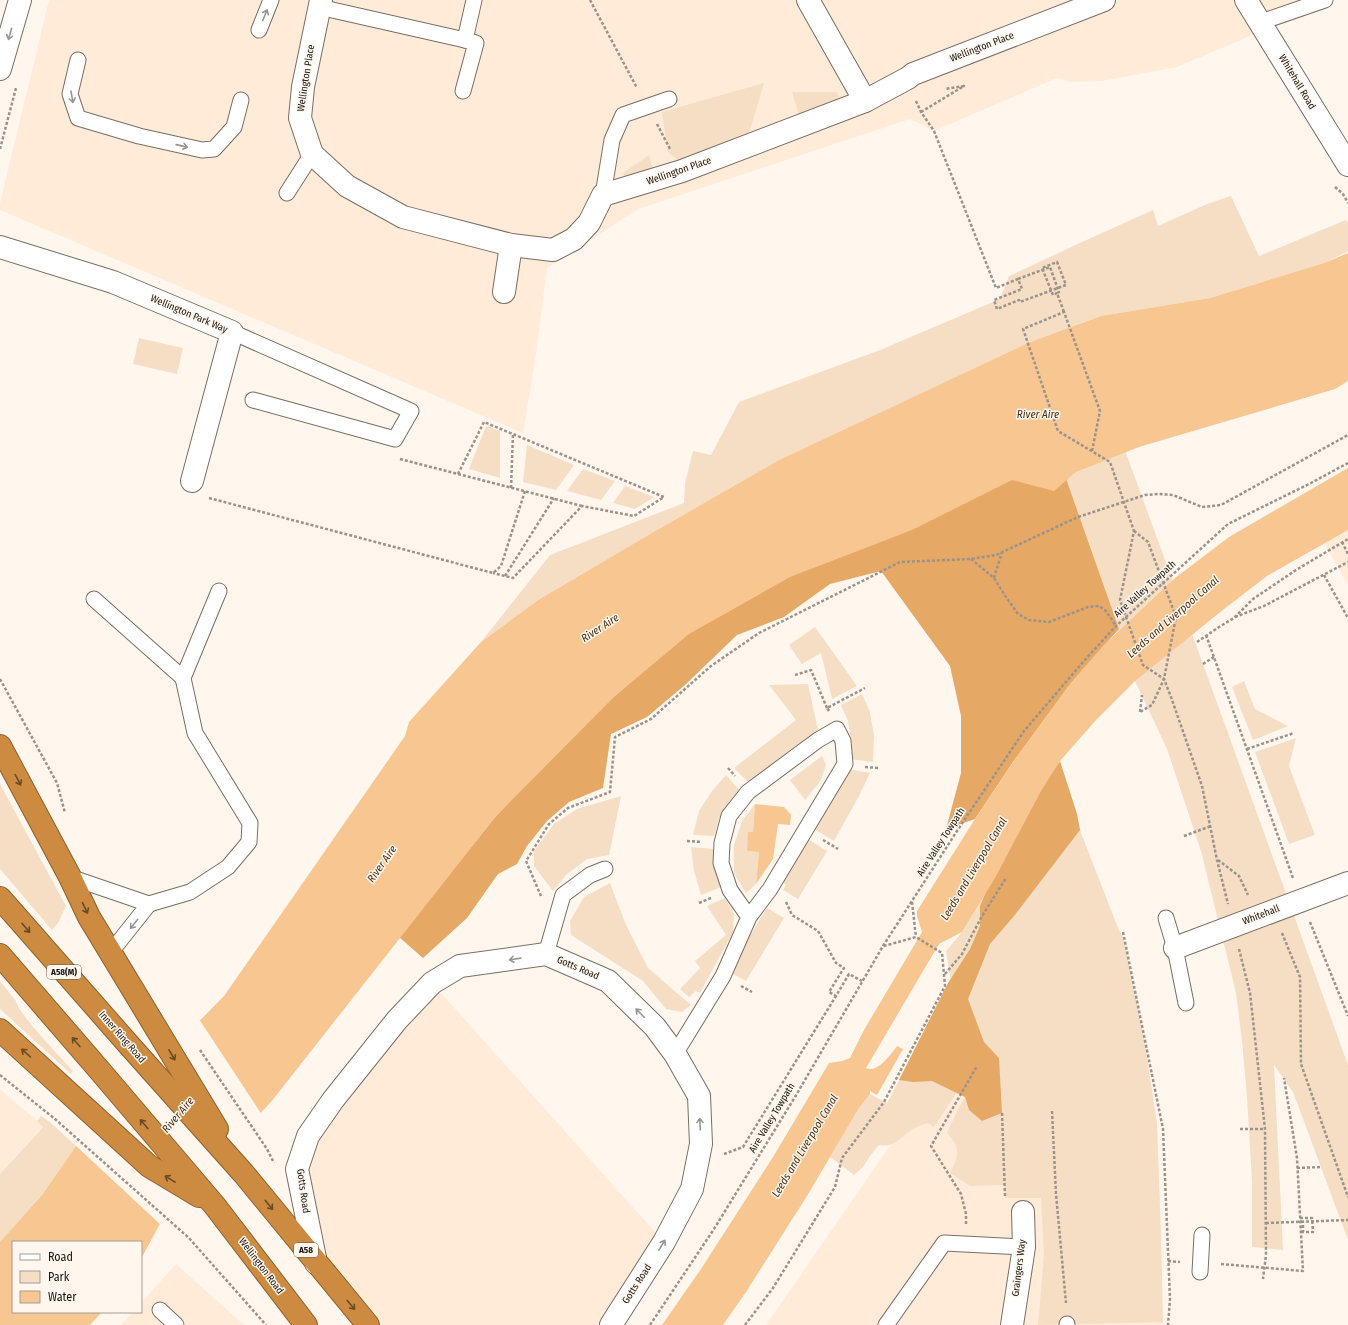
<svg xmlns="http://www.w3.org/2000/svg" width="1348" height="1325" font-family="'Fira Sans Condensed',sans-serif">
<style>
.built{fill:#ffebd8}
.green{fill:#f6dec5}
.forest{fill:#e6a865}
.water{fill:#f8c691}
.pier{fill:#fff7ee}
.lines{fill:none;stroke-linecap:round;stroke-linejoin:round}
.lane-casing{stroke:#7a6e62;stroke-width:17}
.street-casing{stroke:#7a6e62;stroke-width:24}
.secondary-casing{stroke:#7a6e62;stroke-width:24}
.highway-casing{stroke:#8d612f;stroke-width:24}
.path{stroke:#9a938c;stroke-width:2.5;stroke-dasharray:3 2;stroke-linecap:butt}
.lane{stroke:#fff;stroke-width:15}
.street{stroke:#fff;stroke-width:22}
.secondary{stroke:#fff;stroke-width:22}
.highway{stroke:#cc8b40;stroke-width:22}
.path-bridge{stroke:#9a938c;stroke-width:2.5;stroke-dasharray:3 2;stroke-linecap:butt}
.oneway{stroke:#979593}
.oneway2{stroke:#694a25}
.labels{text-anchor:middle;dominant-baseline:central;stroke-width:3;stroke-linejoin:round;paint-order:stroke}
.shield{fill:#fff7ee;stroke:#5d5852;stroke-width:1}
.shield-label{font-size:9px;font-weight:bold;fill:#18140f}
.street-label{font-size:10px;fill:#18140f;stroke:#fff7ee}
.water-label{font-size:11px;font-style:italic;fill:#472e11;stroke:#fff7ee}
</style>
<rect width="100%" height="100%" fill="#fff7ee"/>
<g class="built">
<polygon points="49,0 1335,0 1177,67 1102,81 1070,82 1057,78 934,131 910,119 638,209 547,268 536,354 523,433 0,210 0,203"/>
<polygon points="1348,530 1348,585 1324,543"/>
<polygon points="1118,928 1124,940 1145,1044 1157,1124 1161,1236 1163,1325 766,1325 891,1144"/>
<polygon points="432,983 664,1242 611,1325 368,1325 316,1263 297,1169 308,1136"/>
<polygon points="0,1089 43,1126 0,1174"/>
<polygon points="176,1264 235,1317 244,1325 121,1325 133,1312 141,1312 141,1303"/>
</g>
<g class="green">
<polygon points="764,83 748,137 683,165 668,152 662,112"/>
<polygon points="792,92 837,92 840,102 800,119"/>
<polygon points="649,155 653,169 626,181 623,173"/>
<polygon points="1231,196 1259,256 1346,220 1348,222 1348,251 1324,263 1210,298 1101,316 1079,324 1203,664 1348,1065 1348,1240 1293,1092 1274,1065 1283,1250 1252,1247 1252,1182 1247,1097 1242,1041 1236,993 1201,851 1167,749 1135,681 1016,349 779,460 650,534 538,600 481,642 550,555 684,503 685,483 693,451 711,455 739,402 880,350 1000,299 1009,276 1082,242 1153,210 1158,226 1207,204"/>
<polygon points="139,338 183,348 177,374 133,364"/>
<polygon points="486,426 500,431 500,478 469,469"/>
<polygon points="527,445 574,465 556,490 523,482"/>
<polygon points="583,469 615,481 601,500 567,491"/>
<polygon points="625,486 654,497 635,509 613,503"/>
<polygon points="815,627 857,686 832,699 821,653 802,664 789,645"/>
<polygon points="1244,681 1255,709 1288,726 1253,740 1232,687"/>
<polygon points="808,684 818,730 748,782 734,768 796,720 769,685"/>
<polygon points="862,694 870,712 874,736 873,762 849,759 851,741 848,721 841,705"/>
<polygon points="1296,738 1289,766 1315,835 1289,844 1255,752"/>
<polygon points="822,756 826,765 821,780 805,800 790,780"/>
<polygon points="848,769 870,773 859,796 834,841 814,829"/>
<polygon points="726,775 739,790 729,802 719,818 714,836 693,835 699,811 712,791"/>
<polygon points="0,784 66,906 58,923 52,930 0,869"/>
<polygon points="621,796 609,855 587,859 566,875 553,891 534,866 534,851 554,824 577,809"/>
<polygon points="755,804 753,833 749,832 747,851 759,852 756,884 746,893 734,873 734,845 742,821"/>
<path d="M1077 814 1080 830 1118 928 1124 940 1145 1044 1157 1124 1161 1236 1163 1322 1038 1325 1044 1255 1041 1198H1005L1004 1185 970 1186 950 1173C959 1156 961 1148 947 1133L957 1111 965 1097 957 1092 934 1127 928 1123C921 1125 915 1127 910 1131 899 1139 893 1148 879 1145L870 1156 863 1167 854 1175 830 1157 859 1108 870 1094 887 1103 951 983 946 951 962 932 995 878Z"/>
<polygon points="808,839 827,851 798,899 783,890 786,885 782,882"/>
<polygon points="691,847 713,849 715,868 721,887 701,895 694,871"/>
<polygon points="610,883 626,925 648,968 691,1005 682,1012 666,1009 643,981 571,935 570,921 584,897"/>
<polygon points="725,898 734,914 733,932 700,993 696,991 689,997 680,989 700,968 695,961 726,935 707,906"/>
<polygon points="767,908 784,918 746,981 733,974 746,942"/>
<path d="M0 981 16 1001C16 1011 64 1061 73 1071L71 1074 0 1009Z"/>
<polygon points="41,1116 51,1123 76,1146 42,1195 0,1242 0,1174 43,1127 37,1121"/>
</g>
<g class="forest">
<polygon points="1064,473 1119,629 1071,683 1013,762 975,819 946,829 961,773 961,716 950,666 881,571 830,584 784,617 737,635 685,685 647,717 611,734 603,788 569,802 547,821 527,846 517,864 498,874 467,918 423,958 399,937 496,816 609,696 743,591 960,483"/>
<polygon points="1060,761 1077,814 1080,830 1014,916 990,944 968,999 984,1042 999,1058 1002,1113 982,1121 969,1110 965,1097 932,1081 913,1082 899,1080 948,983 970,949 980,926 980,906 993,875 1036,792"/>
</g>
<g class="water">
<polygon points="1348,253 1348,381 1335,389 1139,447 1076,472 1054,491 1012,480 912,530 790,577 689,634 614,697 496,816 271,1102 168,1209 141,1259 141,1242 13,1242 13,1312 102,1312 90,1325 0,1325 0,1242 42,1195 76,1146 224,996 405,736 409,722 481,642 538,600 650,534 779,460 1028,343 1101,316 1210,298 1324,263"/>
<path d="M1348 468V530L1267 576 1224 609 1135 681 1096 720 1060 761 1041 791 995 878 962 932 939 944 866 1068C877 1074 891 1054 897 1046L903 1049 877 1095 870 1091V1094L859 1108 807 1196 746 1292 723 1325H662L701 1269 773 1157 829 1063 842 1061 850 1058 864 1030 922 932 917 916V911L975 819 1013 762 1071 683 1103 646 1175 578 1229 537Z"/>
<polygon points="755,804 784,807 791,815 790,825 778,824 773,859 756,884 759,852 747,851 748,832 753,832"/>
</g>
<polygon class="pier" points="199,1019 262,1115 169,1210 161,1225 75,1145"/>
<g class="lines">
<g class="lane-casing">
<g id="lane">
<polyline points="319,7 465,40 474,0"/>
<polyline points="1261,22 1325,0"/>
<polyline points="259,30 271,0"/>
<polyline points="78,60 70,94 78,118 139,136 202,150 214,149 234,127 241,100"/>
<polyline points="463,91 476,43 465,40"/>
<polyline points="287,193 312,154"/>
<polyline points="603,195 612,140 623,115 669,99"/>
<polyline points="232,332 411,411 395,439 253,400"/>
<polyline points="94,599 183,678"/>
<polyline points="70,877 149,904 110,953"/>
<polyline points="149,904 190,892 228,867 249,842 250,823 195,733 183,678 219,591"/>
<polyline points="1166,918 1175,948 1186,1003"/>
<polyline points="546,954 563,895 590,875 605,869"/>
<polyline points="675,1054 723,976 749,917 770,889 845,764 843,741 837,729 818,740 748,792 729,816 722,843 721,863 730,890 749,917"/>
<polyline points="1200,1272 1202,1235"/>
<polyline points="160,1310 176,1325"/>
<polyline points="886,1325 944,1243 1024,1247"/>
<polyline points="1067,1325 1067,1324"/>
</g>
</g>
<g class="street-casing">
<g id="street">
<polyline points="321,0 303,87 300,118 312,154 347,186 403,217 511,245 553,250 574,239 589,223 603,195 682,171 865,101 908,78 913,74 1104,0"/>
<polyline points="808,0 865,101"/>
<polyline points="0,247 113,282 232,332 192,481"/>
<polyline points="504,292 511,245"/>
<polyline points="1175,948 1348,883"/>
<polyline points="316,1263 297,1169 308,1136 333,1100 397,1020 432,983 460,966 546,954 608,981 655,1027 675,1054 699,1096 701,1144 692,1189 664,1242 611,1325"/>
<polyline points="1012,1325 1024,1247 1023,1212"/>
</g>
</g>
<g class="secondary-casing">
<g id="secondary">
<polyline points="1246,0 1348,165"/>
<polyline points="0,69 20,0"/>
</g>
</g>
<g class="highway-casing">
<g id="highway">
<polyline points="0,746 70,877 89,917 217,1129"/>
<polyline points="0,898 129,1045 244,1174 368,1325"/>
<polyline points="0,955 101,1072 215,1206 306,1325"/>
<polyline points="0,1030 149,1166 199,1196"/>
</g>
</g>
<g class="path">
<polyline points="590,0 637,88"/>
<polyline points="916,101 921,112 934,131 996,288 1018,279 1022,289 994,300 997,309 1019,300 1020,302 1066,285 1057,262 1042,268 1053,295 1057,293"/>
<polyline points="921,112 964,86 945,89"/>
<polyline points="657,124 670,149"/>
<polyline points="0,149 16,88"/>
<polyline points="1335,187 1343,194 1348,203"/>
<polyline points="1018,279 1050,267 1059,292 1057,293 1064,312"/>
<polyline points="1092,451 1100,411 1064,312 1023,329 1058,431 1110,462 1134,531 1120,600 1143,665 1164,679 1171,697 1202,786 1217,860 1228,904"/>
<polyline points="400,459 582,506"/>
<polyline points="458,474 484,422 664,497 634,516 582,506 513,578 493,573"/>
<polyline points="511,488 513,434"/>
<polyline points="209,498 493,573 501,566 525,491"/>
<polyline points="1134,531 1148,542 1176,617 1164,679 1152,705 1140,712"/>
<polyline points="1342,542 1348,554"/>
<polyline points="971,559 994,578 1006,597 1018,614 1029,620 1049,622 1088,607 1099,606 1106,611 1116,626"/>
<polyline points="1324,575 1348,618"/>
<polyline points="505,576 554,498"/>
<polyline points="994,578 1002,552"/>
<polyline points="1235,617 1264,606 1348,562"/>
<polyline points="1206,635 1293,878"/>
<polyline points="1197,642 1219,627 1234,618 1253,599 1296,570 1348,539"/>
<polyline points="1203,664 1214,657"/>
<polyline points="795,675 811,670 827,708"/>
<polyline points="0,679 57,783 65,813"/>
<polyline points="829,711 827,708 865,688"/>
<polyline points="1140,712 1142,695"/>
<polyline points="1247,749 1294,733"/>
<polyline points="865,767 878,768"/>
<polyline points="728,768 735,776"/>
<polyline points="1184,836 1211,826"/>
<polyline points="823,840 838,849"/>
<polyline points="687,841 702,842"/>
<polyline points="1218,860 1239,876 1248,895"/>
<polyline points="541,896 526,861 549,824 568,808 610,792 615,737 651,719 711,666 759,633 900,562 971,559 996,555 1078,517 1145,495 1159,494 1173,495 1202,507 1221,505 1348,435"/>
<polyline points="786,902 792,915 818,931 836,963 844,968 829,992 836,996 849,974 862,981"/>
<polyline points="912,902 916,937"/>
<polyline points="699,903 711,898"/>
<polyline points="1310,922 1348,1016"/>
<polyline points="1123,932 1163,1129 1170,1299 1168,1325"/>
<polyline points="1282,933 1300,977 1301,1064 1348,1197"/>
<polyline points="1239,949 1250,993 1265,1129 1266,1255 1263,1279"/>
<polyline points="945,974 962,954 982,916 1006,878"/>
<polyline points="741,986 752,992"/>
<polyline points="200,1050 267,1149 274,1163"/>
<polyline points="0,1075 55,1119 189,1238 266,1325"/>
<polyline points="1052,1111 1056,1194 1066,1303"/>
<polyline points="1002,1113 1005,1196"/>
<polyline points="1240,1129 1265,1129"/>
<polyline points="724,1154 743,1147 836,996"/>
<polyline points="1297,1168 1321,1167"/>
<polyline points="1300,1218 1312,1218 1313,1232 1303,1232 1303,1222"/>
<polyline points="966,1224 966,1214 961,1194 931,1146 977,1066"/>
<polyline points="1168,1261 1180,1262"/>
<polyline points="1221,1264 1303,1271 1297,1158 1284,1078"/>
<polyline points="650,1325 714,1229 795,1097 883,946 957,831 1024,731 1083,662 1116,626 1228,524 1311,483 1348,463"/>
<polyline points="745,1325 773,1288 835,1187 842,1158 884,1102 945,986 942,953 916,937 884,946"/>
</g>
<use href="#lane" class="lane"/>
<use href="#street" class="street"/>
<use href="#secondary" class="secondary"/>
<use href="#highway" class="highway"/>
<polyline class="path-bridge" points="1266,1223 1348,1220"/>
</g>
<defs><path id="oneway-shaft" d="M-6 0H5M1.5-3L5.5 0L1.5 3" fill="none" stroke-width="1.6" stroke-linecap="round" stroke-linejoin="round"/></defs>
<g class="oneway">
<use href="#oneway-shaft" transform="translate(265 15) rotate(-68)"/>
<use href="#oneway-shaft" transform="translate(10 34) rotate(106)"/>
<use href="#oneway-shaft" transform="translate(72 97) rotate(80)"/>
<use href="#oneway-shaft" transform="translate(182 146) rotate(13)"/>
<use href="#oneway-shaft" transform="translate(134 924) rotate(129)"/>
<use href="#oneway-shaft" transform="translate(515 959) rotate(172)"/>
<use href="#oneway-shaft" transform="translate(640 1013) rotate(-135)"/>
<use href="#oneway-shaft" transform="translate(700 1124) rotate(-93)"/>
<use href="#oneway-shaft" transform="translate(662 1245) rotate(-58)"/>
</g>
<g class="oneway2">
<use href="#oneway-shaft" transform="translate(18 780) rotate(62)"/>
<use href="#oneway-shaft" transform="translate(85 908) rotate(64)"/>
<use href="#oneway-shaft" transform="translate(26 928) rotate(49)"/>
<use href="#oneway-shaft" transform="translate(76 1042) rotate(-131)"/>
<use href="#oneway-shaft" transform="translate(26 1053) rotate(-138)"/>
<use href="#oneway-shaft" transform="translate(172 1055) rotate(59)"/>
<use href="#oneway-shaft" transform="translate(144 1124) rotate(-130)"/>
<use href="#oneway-shaft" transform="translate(170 1179) rotate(-149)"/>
<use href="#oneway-shaft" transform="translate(269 1205) rotate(51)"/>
<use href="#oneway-shaft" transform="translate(351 1305) rotate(50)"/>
</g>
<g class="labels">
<g class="shield">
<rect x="47" y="965" width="34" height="14" rx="3"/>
<rect x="294" y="1243" width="24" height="14" rx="3"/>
</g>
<g class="shield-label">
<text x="64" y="972">A58(M)</text>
<text x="306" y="1250">A58</text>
</g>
<g class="street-label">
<text transform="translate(982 47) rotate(-21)">Wellington Place</text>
<text transform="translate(306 78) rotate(-81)">Wellington Place</text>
<text transform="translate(1297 82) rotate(59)">Whitehall Road</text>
<text transform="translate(679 171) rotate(-19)">Wellington Place</text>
<text transform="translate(189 314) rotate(23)">Wellington Park Way</text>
<text transform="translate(1145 589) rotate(-42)">Aire Valley Towpath</text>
<text transform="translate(941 842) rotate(-57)">Aire Valley Towpath</text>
<text transform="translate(1261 915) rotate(-21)">Whitehall</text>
<text transform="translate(578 968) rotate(23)">Gotts Road</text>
<text transform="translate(122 1037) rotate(49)">Inner Ring Road</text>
<text transform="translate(772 1118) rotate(-59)">Aire Valley Towpath</text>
<text transform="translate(303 1191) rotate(82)">Gotts Road</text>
<text transform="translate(261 1266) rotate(53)">Wellington Road</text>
<text transform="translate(1019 1268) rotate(-83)">Graingers Way</text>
<text transform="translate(637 1284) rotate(-57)">Gotts Road</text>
</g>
<g class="water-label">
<text x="1038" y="414">River Aire</text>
<text transform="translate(1173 617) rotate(-41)">Leeds and Liverpool Canal</text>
<text transform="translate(600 628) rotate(-33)">River Aire</text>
<text transform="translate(382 864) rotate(-55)">River Aire</text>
<text transform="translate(974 869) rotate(-59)">Leeds and Liverpool Canal</text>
<text transform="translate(178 1115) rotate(-50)">River Aire</text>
<text transform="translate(805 1146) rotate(-59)">Leeds and Liverpool Canal</text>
</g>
</g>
<rect x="12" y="1241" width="130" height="72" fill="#fff7ee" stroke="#a39c95"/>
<rect x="20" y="1254" width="20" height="6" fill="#ffffff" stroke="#a39c95"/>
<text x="48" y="1261" font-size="12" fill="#18140f">Road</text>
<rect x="20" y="1271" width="20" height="12" fill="#f6dec5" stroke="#a39c95"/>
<text x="48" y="1281" font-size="12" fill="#18140f">Park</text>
<rect x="20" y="1291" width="20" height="12" fill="#f8c691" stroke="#a39c95"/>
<text x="48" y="1301" font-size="12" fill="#18140f">Water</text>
</svg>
